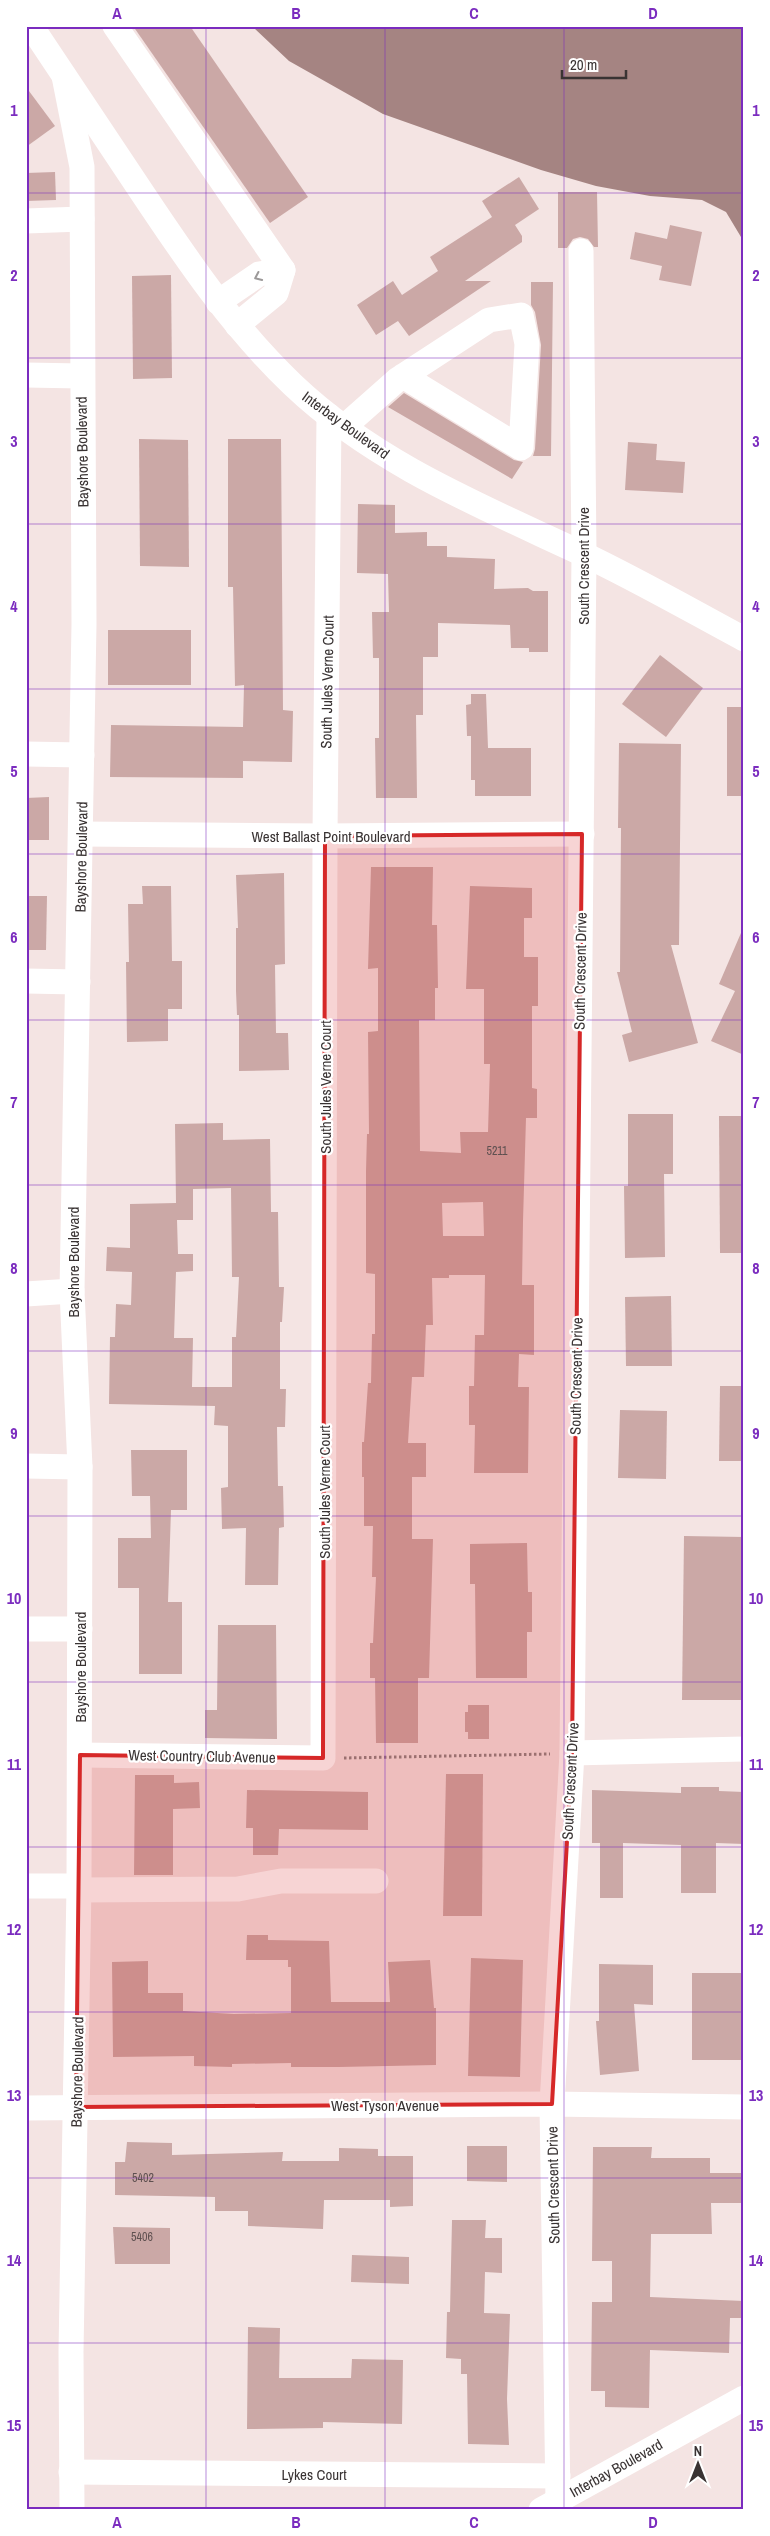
<svg xmlns="http://www.w3.org/2000/svg" width="770" height="2536" font-family="'Archivo Narrow',sans-serif">
<style>
.water{fill:#a58482}
.building{fill:#cba8a6;fill-rule:evenodd}
.lines{fill:none;stroke-linecap:round;stroke-linejoin:round}
.path{stroke:#8d8382;stroke-width:3;stroke-dasharray:2.5 2.5;stroke-linecap:butt}
.minor{stroke:#fff;stroke-width:25}
.oneway{stroke:#9c9999}
.marked{fill:#d62828;fill-opacity:0.2;stroke:#d62828;stroke-width:4;stroke-linejoin:round}
.grid{fill:none;stroke:#7b2cbf;stroke-width:1;stroke-opacity:0.55}
.labels{text-anchor:middle;dominant-baseline:central;stroke-width:4.5;stroke-linejoin:round;paint-order:stroke}
.number-label{font-size:12px;fill:#5e5050}
.street-label{font-size:15px;fill:#393333;stroke:#fff}
.neatline{fill:none;stroke:#7b2cbf;stroke-width:2}
.grid-label{font-size:16px;text-anchor:middle;font-weight:bold;fill:#7b2cbf}
</style>
<rect width="100%" height="100%" fill="#f4e4e3"/>
<polygon class="water" points="252,26 744,26 744,242 726,212 702,200 650,196 596,186 541,170 383,114 289,61"/>
<g class="building">
<polygon points="133,26 190,26 308,197 270,223"/>
<polygon points="26,87 55,126 26,147"/>
<polygon points="55,172 56,200 26,201 26,173"/>
<polygon points="519,177 539,209 515,225 522,236 522,242 465,281 491,281 409,336 398,321 376,335 357,305 393,281 402,295 438,271 430,257 492,217 482,201"/>
<polygon points="558,192 597,192 598,247 594,247 588,239 580,237 573,239 567,248 558,248"/>
<polygon points="670,225 702,232 691,286 659,280 662,266 630,259 635,232 667,239"/>
<polygon points="171,275 172,378 133,379 132,276"/>
<polygon points="531,282 553,282 551,456 533,456 535,449 541,345 535,312 531,305"/>
<polygon points="404,393 514,460 523,462 512,479 388,407"/>
<polygon points="139,439 188,440 189,567 140,566"/>
<polygon points="228,439 281,439 283,710 293,711 292,762 243,761 243,778 110,777 111,725 243,727 244,685 235,686 233,587 228,587"/>
<polygon points="628,442 657,444 656,460 685,462 683,493 625,490"/>
<polygon points="358,504 395,505 395,533 427,532 427,546 447,546 447,557 495,559 494,589 528,588 533,591 548,591 548,652 529,652 529,648 511,648 510,625 438,623 438,657 423,657 423,715 416,715 417,798 376,798 375,738 379,738 379,658 373,658 372,612 389,612 388,574 357,573"/>
<rect x="108" y="630" width="83" height="55"/>
<polygon points="660,655 703,688 666,737 622,704"/>
<polygon points="471,694 486,694 488,748 531,748 531,796 475,796 475,780 471,780 471,736 467,736 466,705 471,704"/>
<rect x="727" y="707" width="17" height="89"/>
<polygon points="619,743 681,744 679,945 671,945 698,1043 629,1062 622,1035 632,1032 617,972 620,972 621,828 618,828"/>
<polygon points="49,797 49,840 26,840 26,798"/>
<path d="M371 867H433L432 925H437L438 988H435V1020H419L420 1151 461 1153 460 1132H488L490 1064H484V989H466L470 886 532 888V918H524V957H538V1006H532V1088L537 1089V1118H526L523 1221 522 1285H534V1355L519 1354 518 1387H529L528 1473H474L475 1425H469V1386H474L475 1335H484L485 1275H449V1278H432L433 1325H426L424 1377H412L408 1443H426V1477H412V1539H433L429 1678H418V1743H376L375 1678H370V1643H373L376 1577H372L373 1526H364V1477H362V1442H364L368 1383H371L372 1334H375V1274L366 1273V1171L367 1134H369L368 1032 378 1031V968L368 969ZM483 1202 484 1236H443L442 1203Z"/>
<polygon points="284,873 285,964 275,965 276,1033 288,1033 289,1070 239,1071 239,1015 237,1015 236,991 236,928 238,928 236,875"/>
<polygon points="142,886 171,886 172,961 182,961 182,1009 168,1009 168,1041 127,1042 126,962 129,962 128,904 143,904"/>
<polygon points="26,896 47,896 46,950 26,950"/>
<polygon points="744,926 744,1055 711,1041 735,991 719,984"/>
<polygon points="628,1114 673,1114 673,1174 664,1174 665,1257 625,1258 624,1186 628,1186"/>
<polygon points="719,1116 744,1116 744,1253 720,1253"/>
<path d="M223 1123V1140L270 1139 271 1212H278L279 1287H284L282 1322H280V1389H286L285 1427H277L278 1486H283L284 1527 279 1528 278 1585H245L246 1528 222 1529 221 1488 228 1487V1426L214 1425 215 1406 109 1404 110 1337H115L116 1304 131 1305 132 1272 106 1271 107 1247 130 1248V1204L176 1203 175 1124ZM231 1188 232 1277H239L236 1337H232V1387H192L193 1338H174L176 1272 193 1271V1254H178L177 1220H193V1189Z"/>
<polygon points="671,1296 672,1366 626,1366 625,1297"/>
<polygon points="720,1386 744,1386 744,1461 719,1461"/>
<polygon points="620,1410 667,1411 666,1479 618,1478"/>
<polygon points="131,1450 187,1450 187,1510 171,1510 168,1602 182,1602 182,1674 139,1674 139,1588 118,1588 118,1538 151,1538 150,1496 132,1496"/>
<polygon points="684,1536 744,1537 744,1700 682,1700"/>
<polygon points="527,1543 528,1592 532,1592 532,1632 527,1632 527,1678 476,1678 475,1584 470,1584 470,1544"/>
<polygon points="218,1625 276,1625 277,1739 205,1738 205,1710 217,1710"/>
<polygon points="468,1705 489,1705 489,1739 468,1739 468,1732 465,1732 465,1712 468,1712"/>
<polygon points="446,1774 483,1774 482,1916 443,1916"/>
<polygon points="135,1775 174,1775 174,1783 199,1782 200,1808 173,1809 173,1875 134,1875"/>
<polygon points="681,1787 719,1787 719,1791 744,1792 744,1844 716,1843 716,1893 681,1893 681,1845 623,1843 623,1898 600,1898 600,1843 592,1843 592,1790 681,1793"/>
<polygon points="247,1790 368,1792 368,1830 279,1829 278,1855 253,1855 253,1828 246,1828"/>
<polygon points="247,1935 268,1935 268,1940 329,1941 331,2002 390,2002 388,1962 430,1960 434,2008 436,2008 436,2065 339,2067 291,2067 291,2063 232,2064 232,2067 194,2066 194,2056 113,2057 112,1962 148,1961 148,1993 183,1993 183,2011 234,2014 291,2013 291,1967 288,1967 288,1960 246,1960"/>
<polygon points="471,1958 523,1960 520,2077 468,2076"/>
<polygon points="599,1964 653,1965 653,2005 634,2004 639,2071 600,2075 596,2021 599,2021"/>
<rect x="692" y="1973" width="51" height="87"/>
<polygon points="127,2142 172,2143 172,2155 283,2152 282,2161 339,2161 339,2148 378,2149 378,2156 413,2156 413,2206 390,2207 390,2200 324,2200 323,2229 248,2226 248,2211 215,2211 215,2197 115,2195 115,2162 125,2162"/>
<polygon points="467,2146 507,2146 507,2182 467,2181"/>
<polygon points="593,2147 652,2147 651,2158 710,2158 710,2173 741,2173 741,2203 711,2203 712,2234 651,2234 650,2297 744,2301 744,2318 730,2318 729,2353 650,2350 649,2408 605,2407 605,2391 591,2391 592,2302 612,2302 612,2261 592,2261"/>
<polygon points="452,2220 486,2220 485,2238 502,2238 502,2273 485,2272 484,2313 510,2314 507,2399 509,2445 468,2444 467,2374 461,2374 461,2359 446,2358 447,2312 450,2312"/>
<polygon points="113,2227 170,2228 170,2264 115,2264"/>
<polygon points="352,2255 409,2257 409,2284 351,2282"/>
<polygon points="248,2327 280,2328 279,2378 351,2378 352,2359 403,2360 402,2424 323,2422 323,2428 247,2429"/>
</g>
<g class="lines">
<polyline class="path" points="344,1758 550,1754"/>
<g class="minor">
<path d="M31 26C68 81 104 136 141 191 187 260 233 328 293 385 375 463 481 506 581 553 636 579 690 610 744 639"/>
<polyline points="115,26 283,270"/>
<polyline points="64,76 82,167 84,624 72,1291 80,1467 79,1886 71,2352 72,2510"/>
<polyline points="26,221 82,219"/>
<polyline points="218,302 259,274 283,270 276,293 237,325"/>
<polyline points="26,375 81,376"/>
<polyline points="345,426 397,380 489,320 521,315 527,344 521,448 403,376"/>
<polyline points="26,754 82,755"/>
<polyline points="81,834 325,836 582,834"/>
<polyline points="26,981 78,982"/>
<polyline points="26,1294 72,1291"/>
<polyline points="26,1466 80,1467"/>
<polyline points="26,1629 80,1629"/>
<polyline points="572,1753 744,1749"/>
<polyline points="80,1755 323,1758 325,836 329,416"/>
<polyline points="26,1886 79,1886"/>
<polyline points="79,1890 238,1889 281,1881 376,1881"/>
<polyline points="26,2108 552,2104 744,2107"/>
<polyline points="71,2472 558,2476"/>
<polyline points="558,2500 552,2104 572,1753 584,554 581,251"/>
<polyline points="541,2510 744,2398"/>
</g>
</g>
<defs><path id="oneway-chevron" d="M-2-3.5L2.5 0L-2 3.5" fill="none" stroke-width="1.6" stroke-linecap="round" stroke-linejoin="round" transform="scale(1.25)"/></defs>
<use class="oneway" href="#oneway-chevron" transform="translate(258 277) rotate(155)"/>
<path class="marked" d="M582 834 572 1753 552 2104 76 2107 80 1755 323 1758 325 836Z"/>
<path class="grid" d="M206 26V2510M385 26V2510M564 26V2510M26 193H744M26 358H744M26 524H744M26 689H744M26 854H744M26 1020H744M26 1185H744M26 1351H744M26 1516H744M26 1682H744M26 1847H744M26 2012H744M26 2178H744M26 2343H744"/>
<g class="labels">
<g class="number-label">
<text x="497" y="1151">5211</text>
<text x="143" y="2178">5402</text>
<text x="142" y="2237">5406</text>
</g>
<g class="street-label">
<text transform="translate(346 425) rotate(36)">Interbay Boulevard</text>
<text transform="translate(82 452) rotate(-91)">Bayshore Boulevard</text>
<text transform="translate(583 566) rotate(-90)">South Crescent Drive</text>
<text transform="translate(327 682) rotate(-89)">South Jules Verne Court</text>
<text x="331" y="836">West Ballast Point Boulevard</text>
<text transform="translate(81 857) rotate(-89)">Bayshore Boulevard</text>
<text transform="translate(580 971) rotate(-89)">South Crescent Drive</text>
<text transform="translate(325 1087) rotate(-90)">South Jules Verne Court</text>
<text transform="translate(73 1262) rotate(-90)">Bayshore Boulevard</text>
<text transform="translate(576 1376) rotate(-89)">South Crescent Drive</text>
<text transform="translate(324 1492) rotate(-90)">South Jules Verne Court</text>
<text transform="translate(80 1667) rotate(-90)">Bayshore Boulevard</text>
<text transform="translate(202 1756) rotate(1)">West Country Club Avenue</text>
<text transform="translate(570 1781) rotate(-87)">South Crescent Drive</text>
<text transform="translate(77 2072) rotate(-89)">Bayshore Boulevard</text>
<text x="385" y="2105">West Tyson Avenue</text>
<text transform="translate(553 2185) rotate(-91)">South Crescent Drive</text>
<text transform="translate(616 2468) rotate(-29)">Interbay Boulevard</text>
<text x="314" y="2474">Lykes Court</text>
</g>
</g>
<rect width="770" height="2536" fill="none" stroke="#ffffff" stroke-width="55"/>
<g transform="translate(698 2464)" stroke="#ffffff" stroke-width="4" paint-order="stroke">
<path d="M0-4L9 19L0 12L-9 19Z" fill="#393333"/>
<text y="-8" font-size="14" font-weight="bold" text-anchor="middle" fill="#393333">N</text>
</g>
<path d="M562 70v8h64v-8" fill="none" stroke="#393333" stroke-width="2.5"/>
<text x="570" y="70" font-size="15" fill="#393333" stroke="#ffffff" stroke-width="4" paint-order="stroke">20 m</text>
<rect x="28" y="28" width="714" height="2480" class="neatline"/>
<g class="grid-label">
<text x="117" y="19">A</text>
<text x="296" y="19">B</text>
<text x="474" y="19">C</text>
<text x="653" y="19">D</text>
<text x="14" y="116">1</text>
<text x="756" y="116">1</text>
<text x="14" y="281">2</text>
<text x="756" y="281">2</text>
<text x="14" y="447">3</text>
<text x="756" y="447">3</text>
<text x="14" y="612">4</text>
<text x="756" y="612">4</text>
<text x="14" y="777">5</text>
<text x="756" y="777">5</text>
<text x="14" y="943">6</text>
<text x="756" y="943">6</text>
<text x="14" y="1108">7</text>
<text x="756" y="1108">7</text>
<text x="14" y="1274">8</text>
<text x="756" y="1274">8</text>
<text x="14" y="1439">9</text>
<text x="756" y="1439">9</text>
<text x="14" y="1604">10</text>
<text x="756" y="1604">10</text>
<text x="14" y="1770">11</text>
<text x="756" y="1770">11</text>
<text x="14" y="1935">12</text>
<text x="756" y="1935">12</text>
<text x="14" y="2101">13</text>
<text x="756" y="2101">13</text>
<text x="14" y="2266">14</text>
<text x="756" y="2266">14</text>
<text x="14" y="2431">15</text>
<text x="756" y="2431">15</text>
<text x="117" y="2528">A</text>
<text x="296" y="2528">B</text>
<text x="474" y="2528">C</text>
<text x="653" y="2528">D</text>
</g>
</svg>
